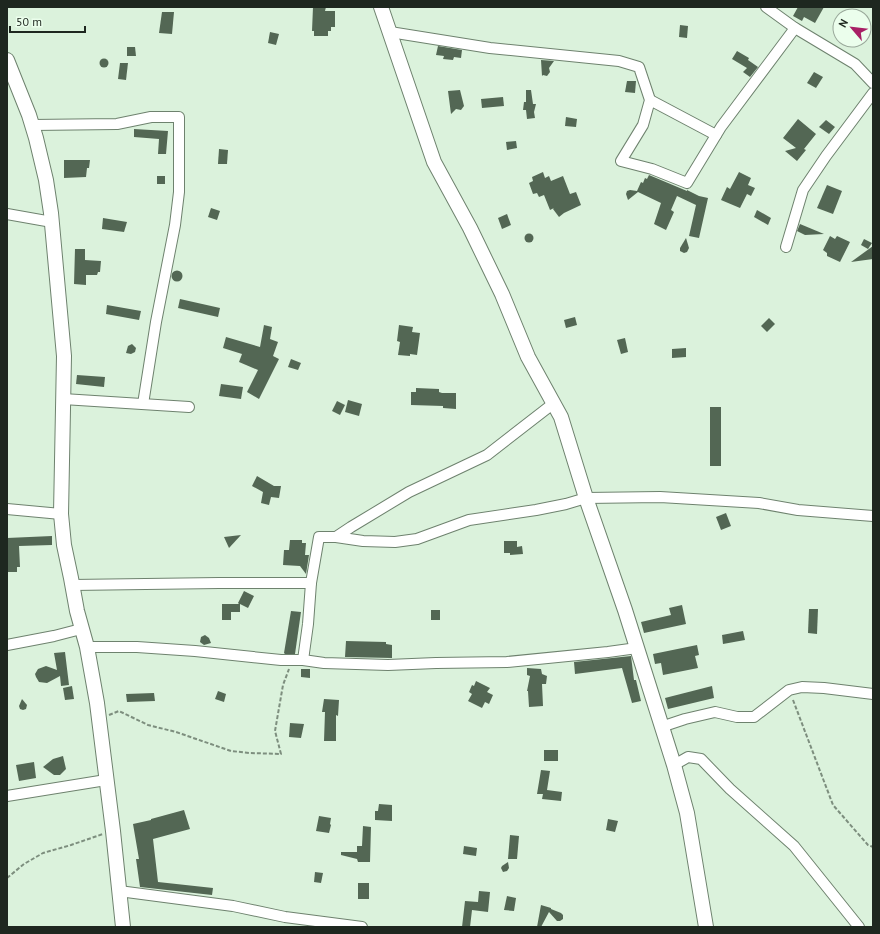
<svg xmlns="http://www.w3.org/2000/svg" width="880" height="934" font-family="'PT Sans',sans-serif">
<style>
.building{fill:#536754}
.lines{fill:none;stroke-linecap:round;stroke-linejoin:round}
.street-casing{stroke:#6e826e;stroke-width:12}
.secondary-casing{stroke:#6e826e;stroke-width:16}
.path{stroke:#7d8e7e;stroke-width:2;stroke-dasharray:4 2;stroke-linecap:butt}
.street{stroke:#fff;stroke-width:10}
.secondary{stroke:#fff;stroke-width:14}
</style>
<rect width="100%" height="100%" fill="#dbf2dc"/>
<g class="building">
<polygon points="313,7 326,7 325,11 335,11 335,27 331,27 331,31 328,31 328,36 314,36 314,31 312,31"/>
<polygon points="798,7 824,7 815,23 804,17 802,21 793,16"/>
<polygon points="162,12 174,12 172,34 159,33"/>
<polygon points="680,25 688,26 687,38 679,37"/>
<polygon points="270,32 279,34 276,45 268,43"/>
<polygon points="438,46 462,50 461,58 454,57 453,60 443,59 444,56 436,55"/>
<polygon points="127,47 135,47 136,56 127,56"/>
<polygon points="737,51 749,58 748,60 758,67 750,77 743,72 747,68 732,59"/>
<circle cx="104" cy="63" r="4.5"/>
<polygon points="541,60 554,61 549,68 550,72 547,76 543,75 542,76"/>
<polygon points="120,63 128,63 126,80 118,79"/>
<polygon points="814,72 823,77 816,88 807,83"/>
<polygon points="627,81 636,81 635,93 625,92"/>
<polygon points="460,90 464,106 461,110 456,109 451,114 448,91"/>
<polygon points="526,90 531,90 533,104 536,104 534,112 535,118 527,119 526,110 523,110 524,102 526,102"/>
<polygon points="503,97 504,106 482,108 481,99"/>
<polygon points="566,117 577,119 576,127 565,126"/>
<polygon points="798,119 816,134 804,149 806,150 797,161 785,151 796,148 783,138"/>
<polygon points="826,120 835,127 829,134 819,127"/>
<polygon points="134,129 168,131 166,154 158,154 159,139 134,137"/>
<polygon points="516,141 517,148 507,150 506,142"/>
<polygon points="219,149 228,150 227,164 218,164"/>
<polygon points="64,160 90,160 89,168 87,168 86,177 64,178"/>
<polygon points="543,172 545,178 549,176 551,181 563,176 570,194 576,192 581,205 564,213 559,217 553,209 554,208 550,210 544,195 539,197 537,193 533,194 529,183 533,181 532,177"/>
<polygon points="739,172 751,178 748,185 755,188 751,196 747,194 740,208 721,200 727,187 730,189"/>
<polygon points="649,175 687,191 687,190 699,196 708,198 699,238 689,236 696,205 677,196 671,210 674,212 666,230 654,224 661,203 638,192 628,200 626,194 627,191 630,190 637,191 641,182 643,183 645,178 647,179"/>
<rect x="157" y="176" width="8" height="8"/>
<polygon points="827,185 842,191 833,214 817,208"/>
<polygon points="211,208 220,211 217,220 208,217"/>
<polygon points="757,210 771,218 768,225 754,217"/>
<polygon points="507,214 511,225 502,229 498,218"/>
<polygon points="103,218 127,222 124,232 102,229"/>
<polygon points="800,224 824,234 805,235 797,231"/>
<circle cx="529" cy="238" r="4.5"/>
<polygon points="830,236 835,239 837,236 850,242 840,262 827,256 827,253 823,250"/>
<polygon points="686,238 689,248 687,252 684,253 680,251 680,248"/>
<polygon points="864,239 872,243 868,249 861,245"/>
<polygon points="873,246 873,259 851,262"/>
<polygon points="75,249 85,249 85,260 101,261 100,272 98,272 97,275 86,275 86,285 74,284"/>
<circle cx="177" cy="276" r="5.5"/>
<polygon points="180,299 220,308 218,317 178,308"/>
<polygon points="107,305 141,311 139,320 106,314"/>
<polygon points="575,317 577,325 566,328 564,320"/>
<polygon points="769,318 775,324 767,332 761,326"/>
<polygon points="264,325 272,327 270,339 278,342 273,356 279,359 259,399 247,392 258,370 239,362 242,354 223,348 226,337 260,347"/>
<polygon points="399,325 413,327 412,332 420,333 417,355 410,354 410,356 398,355 400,342 397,341"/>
<polygon points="625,338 628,352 621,354 617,340"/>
<polygon points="132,344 136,348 135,352 131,354 126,353 128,346"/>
<polygon points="686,348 686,357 672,358 672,349"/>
<polygon points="291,359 301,363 298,370 288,367"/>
<polygon points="77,375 105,377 104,387 76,384"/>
<polygon points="221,384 243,387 241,399 219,396"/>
<polygon points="416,388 439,389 439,392 442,393 456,393 456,409 443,408 443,406 411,405 411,392 416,392"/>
<polygon points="348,400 362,404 359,416 345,412"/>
<polygon points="337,401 345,405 340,415 332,411"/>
<rect x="710" y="407" width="11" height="59"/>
<polygon points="257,476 274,486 281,486 279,498 271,497 269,505 261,503 263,492 252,486"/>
<polygon points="726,513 731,526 721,530 716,517"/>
<polygon points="241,535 229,548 224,537"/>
<polygon points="52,536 52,545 19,546 20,567 17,567 17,572 7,572 7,538"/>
<polygon points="290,540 302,540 302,543 306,543 305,555 309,555 306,574 300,566 283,565 284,550 289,550"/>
<polygon points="504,541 517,541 517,547 522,546 523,554 510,555 510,553 504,553"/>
<polygon points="244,591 254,596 248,608 240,604 240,612 231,612 231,620 222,620 222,604 239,604 238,603"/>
<polygon points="682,605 686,624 644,633 641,622 671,615 669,608"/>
<polygon points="809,609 818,609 817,634 808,633"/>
<rect x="431" y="610" width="9" height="10"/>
<polygon points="291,611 301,612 295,654 285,654 284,653"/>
<polygon points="743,631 745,640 723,644 722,635"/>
<polygon points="205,635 209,638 211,643 204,645 200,642 201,637"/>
<polygon points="346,641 386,642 386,644 392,645 392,658 345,657"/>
<polygon points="697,645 699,655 695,656 698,668 663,675 661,663 655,664 653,654"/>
<polygon points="65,652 69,685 61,686 60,676 47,683 39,682 36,677 35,674 38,669 46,666 57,670 54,653"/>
<polygon points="631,656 634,680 636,680 641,701 632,703 622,668 575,674 574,662"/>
<polygon points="527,668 541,669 542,674 547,676 546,684 542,684 543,706 529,707 528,691 527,691 530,676 527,675"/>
<polygon points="301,669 310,669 310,678 301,677"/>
<polygon points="476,681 490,688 487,692 493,695 489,704 485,702 482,708 468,701 472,694 469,692 472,685 474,686"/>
<polygon points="72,686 74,699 65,700 63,688"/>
<polygon points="712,686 714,698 668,709 665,698"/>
<polygon points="218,691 226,694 224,702 215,699"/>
<polygon points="154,693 155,701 127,702 126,694"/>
<polygon points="22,699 27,705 26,709 23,710 20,709 19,706"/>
<polygon points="324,699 339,700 338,716 336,715 336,741 324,741 325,712 322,712"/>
<polygon points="290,723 304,724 301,738 289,737"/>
<rect x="544" y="750" width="14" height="11"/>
<polygon points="63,756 66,769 60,775 54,775 43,767 53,759"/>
<polygon points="34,762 36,778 19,781 16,765"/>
<polygon points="541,770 550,771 547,790 562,792 561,801 542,799 543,794 537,794"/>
<polygon points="379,804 392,805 392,821 375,820 375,811 378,811"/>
<polygon points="184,810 190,829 153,839 158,882 213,888 212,895 140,887 136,859 139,859 133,824 151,820 151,819"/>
<polygon points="319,816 331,818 330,824 331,825 329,833 316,831"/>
<polygon points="608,819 618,821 615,832 606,830"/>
<polygon points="363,826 371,827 370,862 358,862 357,859 341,855 341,852 357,852 357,846 362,846"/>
<polygon points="510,835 519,836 517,859 508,859"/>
<polygon points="464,846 477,848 476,856 463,854"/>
<polygon points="508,862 509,868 507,871 503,872 501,868 502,866"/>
<polygon points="315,872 323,873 321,883 314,882"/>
<rect x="358" y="883" width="11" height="16"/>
<polygon points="479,891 490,892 488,912 472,910 470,927 462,927 465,901 478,902"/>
<polygon points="507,896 516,898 514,911 504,910"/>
<polygon points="541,905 551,908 551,909 561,913 563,915 563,919 560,921 557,921 549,912 541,927 537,927"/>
</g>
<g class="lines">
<g class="street-casing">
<g id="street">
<polyline points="766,7 795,28 855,64 873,83"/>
<polyline points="390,32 490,48 619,61 639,67 650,100 643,125 621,161 652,169 687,183 721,127 795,28"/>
<polyline points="650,100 716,135"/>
<polyline points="32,125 117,124 151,117 179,117 179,192 175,225 156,322 143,404"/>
<polyline points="7,214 52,222"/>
<polyline points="786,247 803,190 826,156 873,93"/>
<polyline points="63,399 189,407"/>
<polyline points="7,509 61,514"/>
<polyline points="336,537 351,527 409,492 487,455 554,403"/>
<polyline points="72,585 219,583 311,583"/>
<polyline points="7,645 54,636 81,629"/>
<polyline points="87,647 137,647 195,651 281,660 303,660 324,663 388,665 436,663 507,662 608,652 637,648"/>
<polyline points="303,660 308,624 311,583 319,537 336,537 363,541 395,542 417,539 469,520 536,510 566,504 586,498 660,497 759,503 798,510 873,516"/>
<polyline points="661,727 685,719 715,712 737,717 754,717 789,690 802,687 824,688 873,694"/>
<polyline points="674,765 688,757 701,759 730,789 794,846 859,927"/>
<polyline points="7,796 106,780"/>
<polyline points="119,891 233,906 285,917 362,927"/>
</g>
</g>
<g class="secondary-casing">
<g id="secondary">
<polyline points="381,7 434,162 470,228 502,294 528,357 561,417 586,498 625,610 674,765 687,813 706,927"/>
<polyline points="7,60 29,115 36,138 46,180 51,213 64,356 61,514 64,545 71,578 77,611 87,647 97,703 113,831 123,927"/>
</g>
</g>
<g class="path">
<polyline points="793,700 833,805 868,845 873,847"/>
<polyline points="109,715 119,711 148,725 176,732 231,751 250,753 281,754 275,731 283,685 289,669"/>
<polyline points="7,878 24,864 43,853 71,845 103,834"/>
</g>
<use href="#street" class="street"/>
<use href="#secondary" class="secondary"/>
</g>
<rect width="880" height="934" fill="none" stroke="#1e271f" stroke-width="16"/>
<g transform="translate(852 28) rotate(298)"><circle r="19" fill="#ebfeec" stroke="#99a89a"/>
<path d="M0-3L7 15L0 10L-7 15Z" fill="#a81f65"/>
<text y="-6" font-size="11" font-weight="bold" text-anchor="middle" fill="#1e271f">N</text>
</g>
<path d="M10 26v6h75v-6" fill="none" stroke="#1e271f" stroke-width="2"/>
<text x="16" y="26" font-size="12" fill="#1e271f" stroke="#ebfeec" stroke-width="3" paint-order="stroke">50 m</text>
</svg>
